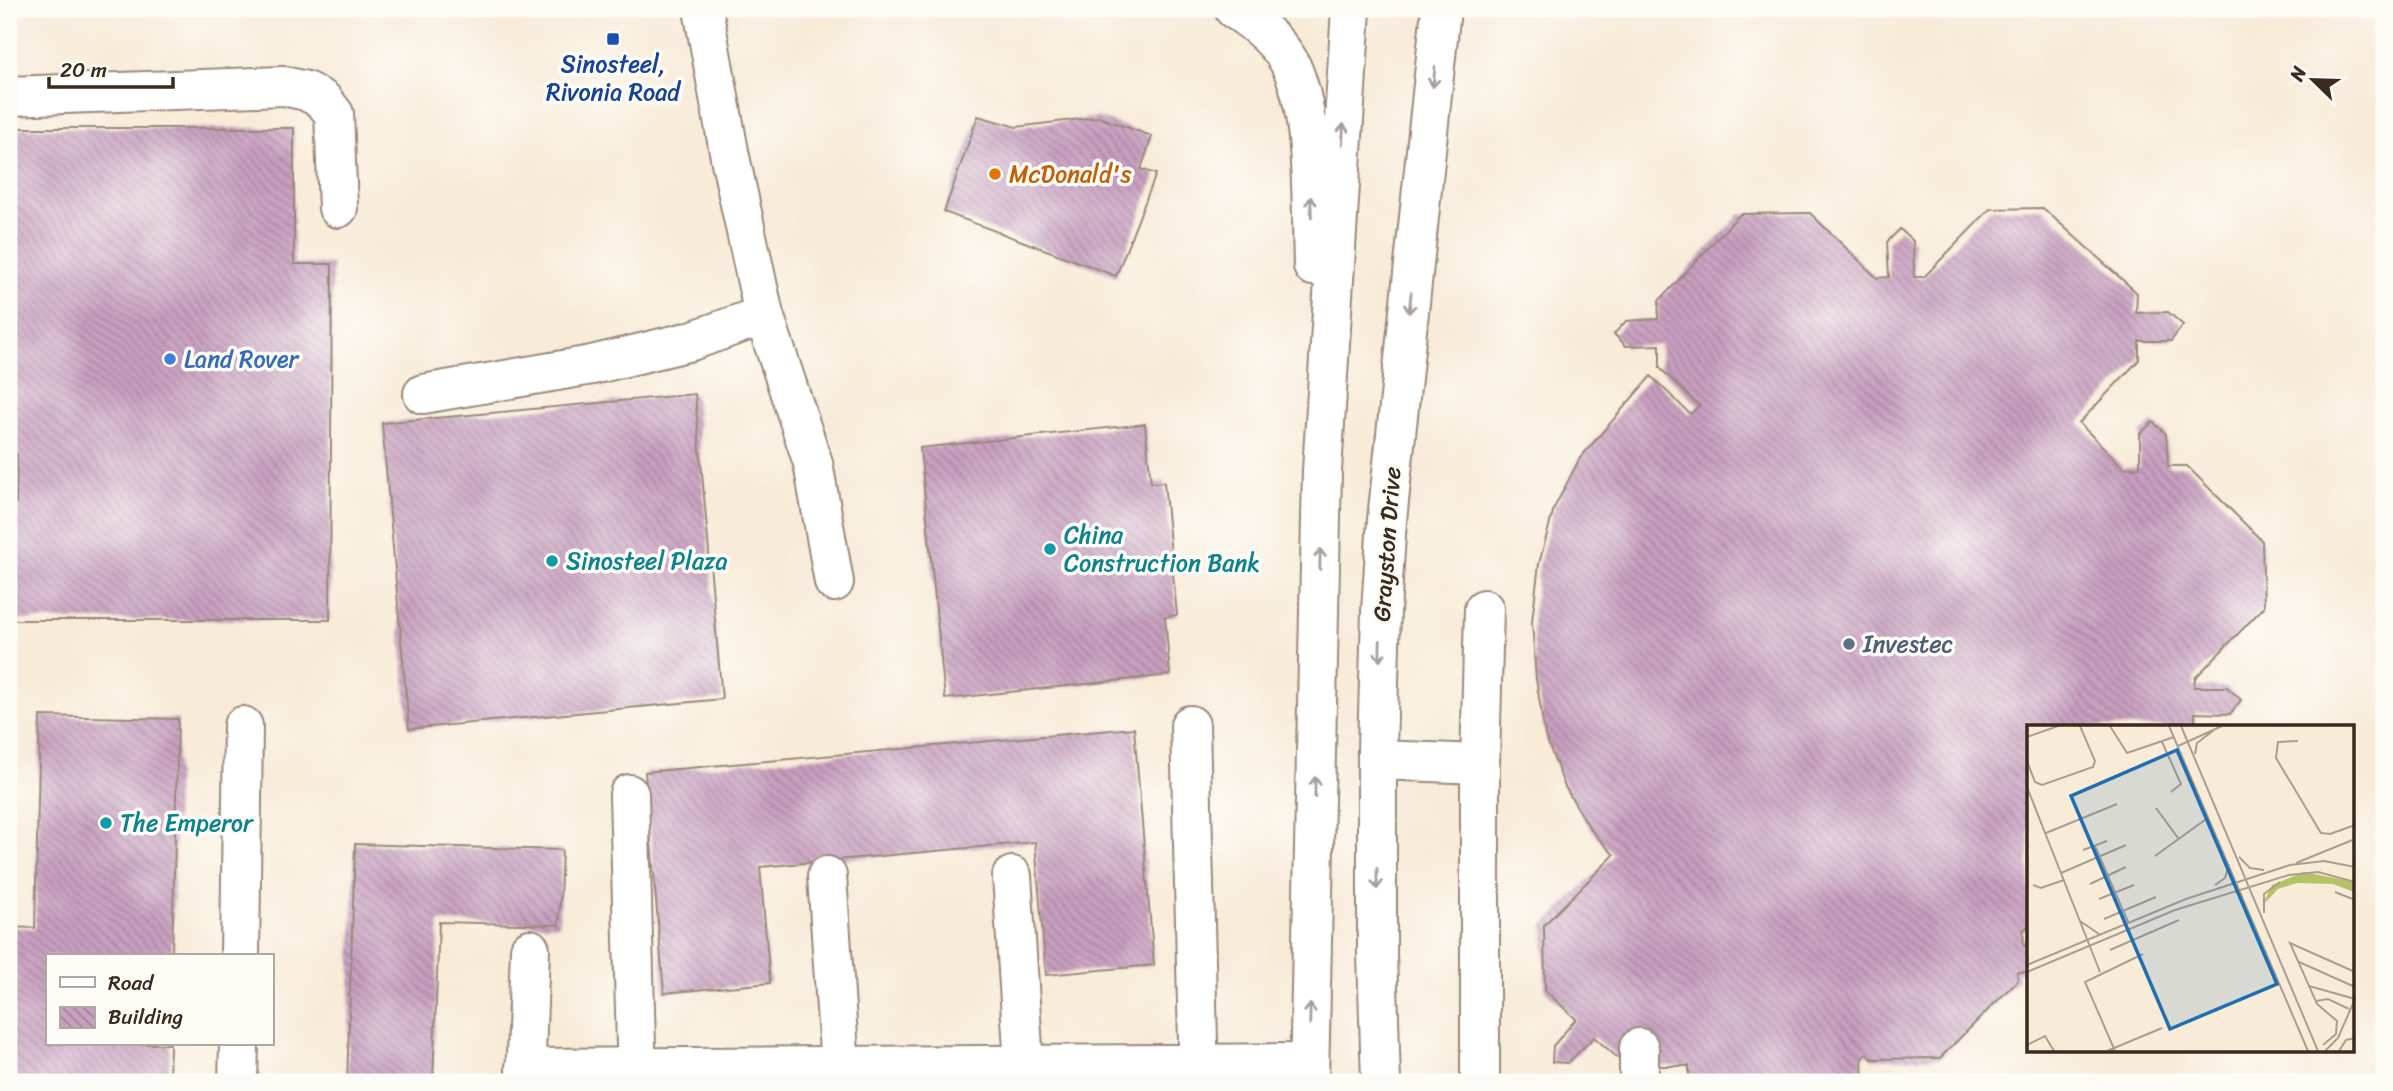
<svg xmlns="http://www.w3.org/2000/svg" width="2393" height="1091" font-family="Sriracha,sans-serif">
<style>
.building{fill:url(#building-back-hatch)}
.lines{fill:none;stroke-linecap:round;stroke-linejoin:round}
.minor-casing{stroke:#9a8a7b;stroke-width:42}
.major-casing{stroke:#9a8a7b;stroke-width:42}
.minor{stroke:#fff;stroke-width:38}
.major{stroke:#fff;stroke-width:38}
.oneway{stroke:#a79f9a}
.transit-dot{fill:#1a4fb4;stroke:#fdfcf7;stroke-width:2.5}
.food-dot{fill:#e8710a;stroke:#fdfcf7;stroke-width:2.5}
.shop-dot{fill:#3f7fe0;stroke:#fdfcf7;stroke-width:2.5}
.culture-dot{fill:#0f9aa8;stroke:#fdfcf7;stroke-width:2.5}
.service-dot{fill:#5c6f8a;stroke:#fdfcf7;stroke-width:2.5}
.labels{text-anchor:middle;dominant-baseline:central;stroke-width:7;stroke-linejoin:round;paint-order:stroke}
.transit-label{font-size:24px;fill:#164399;stroke:#fdfcf7}
.food-label{font-size:24px;fill:#c56008;stroke:#fdfcf7;text-anchor:start}
.shop-label{font-size:24px;fill:#366cbe;stroke:#fdfcf7;text-anchor:start}
.culture-label{font-size:24px;fill:#0d838f;stroke:#fdfcf7;text-anchor:start}
.street-label{font-size:24px;fill:#3b2a1e;stroke:#fdfcf7}
.service-label{font-size:24px;fill:#4e5e75;stroke:#fdfcf7;text-anchor:start}
.inset-road{fill:none;stroke:#ac9e8e;stroke-width:2}
.view{fill:#1f6fb2;fill-opacity:0.15;stroke:#1f6fb2;stroke-width:3.5}
.inset-edge{fill:none;stroke:#3b2a1e;stroke-width:3.5}
</style>
<defs>
<pattern id="building-back-hatch" width="6" height="6" patternUnits="userSpaceOnUse" patternTransform="scale(1.75)"><rect width="6" height="6" fill="#c89fc0"/><path d="M-1 5l2 2M0 0l6 6M5-1l2 2" fill="none" stroke="#a4829b"/></pattern>
</defs>
<rect width="100%" height="100%" fill="#fdfcf7"/>
<filter id="ink" filterUnits="userSpaceOnUse"><feTurbulence type="fractalNoise" baseFrequency=".0143" numOctaves="2"/><feDisplacementMap in="SourceGraphic" scale="14" xChannelSelector="R" yChannelSelector="G"/><feConvolveMatrix kernelMatrix="1 2 1 2 8 2 1 2 1" color-interpolation-filters="sRGB"/></filter>
<filter id="wash" filterUnits="userSpaceOnUse"><feTurbulence type="fractalNoise" baseFrequency=".00686" numOctaves="4" result="noise"/><feDisplacementMap in="SourceGraphic" scale="28" xChannelSelector="R" yChannelSelector="G"/><feGaussianBlur stdDeviation="1.57" result="paint"/><feColorMatrix in="noise" values="0 0 0 0 0 0 0 0 0 0 0 0 0 0 0 0 0 1.4 0 .05"/><feComposite in="paint" operator="in"/></filter>
<g filter="url(#wash)">
<rect width="100%" height="100%" fill="#f8ebd8"/>
<g id="blocks">
<g class="building">
<polygon points="978,116 1016,127 1098,117 1152,136 1141,169 1156,174 1116,276 944,212"/>
<polygon points="9,128 294,128 294,264 332,264 330,620 9,620 9,503 16,503 17,454 9,454"/>
<polygon points="2043,208 2137,293 2136,313 2168,312 2183,325 2171,341 2139,341 2139,360 2079,423 2124,468 2140,467 2140,434 2153,422 2166,434 2168,466 2187,466 2262,541 2264,607 2195,678 2194,687 2227,687 2241,700 2230,714 2195,713 2195,727 2029,727 2029,925 2023,931 2024,946 2029,946 2029,972 2017,972 2018,980 1940,1058 1872,1059 1867,1053 1862,1059 1863,1082 1689,1082 1689,1066 1627,1066 1594,1037 1568,1063 1552,1062 1553,1046 1576,1019 1545,990 1544,925 1614,855 1591,830 1565,787 1545,735 1536,679 1532,621 1539,564 1554,508 1580,458 1651,376 1690,414 1699,406 1660,368 1660,345 1626,346 1614,334 1626,321 1658,319 1659,301 1740,214 1810,213 1877,278 1889,277 1887,242 1900,229 1913,241 1914,277 1924,277 1990,209"/>
<polygon points="695,394 722,699 409,729 382,423"/>
<polygon points="1145,424 1151,483 1164,482 1177,615 1165,617 1170,675 945,699 920,448"/>
<polygon points="40,716 178,719 172,956 47,956 47,1044 170,1044 169,1082 9,1082 9,927 35,928"/>
<polygon points="1134,728 1154,965 1046,975 1035,842 760,867 770,983 664,993 645,772"/>
<polygon points="355,844 562,850 559,925 439,922 433,1082 347,1082"/>
</g>
</g>
</g>
<g filter="url(#ink)">
<use href="#blocks" fill-opacity="0" stroke="#9a8a7b" stroke-width="2"/>
<g class="lines">
<g class="minor-casing">
<g id="minor">
<polyline points="703,9 730,157 764,315 813,463 834,582"/>
<polyline points="9,96 284,86 306,91 323,100 334,114 338,208"/>
<polyline points="423,394 592,365 691,341 764,315"/>
<polyline points="1190,725 1199,1082"/>
<polyline points="1378,760 1480,764"/>
<polyline points="629,794 637,1082"/>
<polyline points="827,876 841,1082"/>
<polyline points="1012,876 1024,1065 1022,1082"/>
<polyline points="240,956 243,726"/>
<polyline points="525,1068 1309,1063"/>
<polyline points="238,1082 239,1044"/>
<polyline points="525,1082 530,949"/>
<polyline points="1480,1082 1480,764 1484,609"/>
<polyline points="1639,1082 1639,1048"/>
</g>
</g>
<g class="major-casing">
<g id="major">
<path d="M1234 9C1254 22 1275 38 1288 60 1315 107 1311 210 1313 266"/>
<polyline points="1309,1082 1322,471 1351,9"/>
<polyline points="1381,1082 1377,954 1377,749 1381,611 1387,520 1441,9"/>
</g>
</g>
<use href="#minor" class="minor"/>
<use href="#major" class="major"/>
</g>
<defs><path id="oneway-shaft" d="M-6 0H5M1.5-3L5.5 0L1.5 3" fill="none" stroke-width="1.6" stroke-linecap="round" stroke-linejoin="round" transform="scale(1.75)"/></defs>
<g class="oneway">
<use href="#oneway-shaft" transform="translate(1434 77) rotate(96)"/>
<use href="#oneway-shaft" transform="translate(1343 134) rotate(-86)"/>
<use href="#oneway-shaft" transform="translate(1311 207) rotate(-92)"/>
<use href="#oneway-shaft" transform="translate(1410 303) rotate(96)"/>
<use href="#oneway-shaft" transform="translate(1320 559) rotate(-89)"/>
<use href="#oneway-shaft" transform="translate(1380 651) rotate(91)"/>
<use href="#oneway-shaft" transform="translate(1315 787) rotate(-89)"/>
<use href="#oneway-shaft" transform="translate(1377 879) rotate(90)"/>
<use href="#oneway-shaft" transform="translate(1310 1014) rotate(-89)"/>
</g>
</g>
<rect class="transit-dot" x="606" y="32" width="14" height="14" rx="3.5"/>
<circle class="food-dot" cx="995" cy="174" r="7"/>
<circle class="shop-dot" cx="170" cy="359" r="7"/>
<g class="culture-dot">
<circle cx="1050" cy="549" r="7"/>
<circle cx="552" cy="561" r="7"/>
<circle cx="106" cy="823" r="7"/>
</g>
<circle class="service-dot" cx="1849" cy="644" r="7"/>
<g class="labels">
<g class="transit-label">
<text x="613" y="64">Sinosteel,<tspan x="613" dy="28">Rivonia Road</tspan></text>
</g>
<g class="food-label">
<text x="1009" y="174">McDonald's</text>
</g>
<g class="shop-label">
<text x="184" y="359">Land Rover</text>
</g>
<g class="culture-label">
<text x="1064" y="535">China<tspan x="1064" dy="28">Construction Bank</tspan></text>
<text x="566" y="561">Sinosteel Plaza</text>
<text x="120" y="823">The Emperor</text>
</g>
<g class="street-label">
<text transform="translate(1387 544) rotate(-86)">Grayston Drive</text>
</g>
<g class="service-label">
<text x="1863" y="644">Investec</text>
</g>
</g>
<g transform="translate(2027 725)">
<rect width="327" height="327" fill="#f8ebd8"/>
<path d="M277 147 327 157V167L306 159 270 158 251 164 235 181 245 160Z" fill="#b5c366"/>
<path class="inset-road" d="M83 1 100 28 147 12M142 1 281 326M154 1 291 326M0 12 31 1M271 16 251 17 249 33 294 108 303 109 328 100M135 17 154 59 144 67M151 21 195 1M168 29 170 18 191 2M0 36 8 57 15 60 66 42 68 36 53 1M0 62 73 247M129 83 151 113M19 108 90 79M68 121 101 197M56 125 80 116M128 131 182 92M212 132 223 143 237 145M269 138 328 114M34 148 99 120M63 159 99 142M6 160 14 163 37 155M188 160 198 153 202 139M308 167 328 175M72 174 107 160M237 188V169L253 157M77 194 129 172M53 196 72 209M83 225 152 195M272 237 328 262M0 240 159 174 263 140 297 136 328 142M0 247 148 185 262 150 291 147 328 157M282 261 328 274 311 313 298 326M289 276 301 274 322 284M0 320 18 311 27 326M296 320 309 309 310 296 290 279 263 218 328 247M80 326 135 303M88 326 58 257 116 229M312 326 319 315 328 313"/>
<path class="view" d="M150 25 250 259 143 304 44 71Z"/>
<rect width="327" height="327" class="inset-edge"/>
</g>
<rect width="2393" height="1091" fill="none" stroke="#fdfcf7" stroke-width="35"/>
<rect x="46" y="954" width="228" height="91" fill="#fdfcf7" stroke="#afa8a0" stroke-width="2"/>
<rect x="60" y="977" width="35" height="10" fill="#ffffff" stroke="#afa8a0" stroke-width="2"/>
<text x="108" y="990" font-size="21" fill="#3b2a1e">Road</text>
<rect x="60" y="1007" width="35" height="21" fill="url(#building-back-hatch)" stroke="#afa8a0" stroke-width="2"/>
<text x="108" y="1024" font-size="21" fill="#3b2a1e">Building</text>
<g transform="translate(2313 80) rotate(293)" stroke="#fdfcf7" stroke-width="5" paint-order="stroke">
<path d="M0-5L12 26L0 18L-12 26Z" fill="#3b2a1e"/>
<text y="-10" font-size="19" font-weight="bold" text-anchor="middle" fill="#3b2a1e">N</text>
</g>
<path d="M49 77v10h124v-10" fill="none" stroke="#3b2a1e" stroke-width="3.5"/>
<text x="60" y="77" font-size="21" fill="#3b2a1e" stroke="#fdfcf7" stroke-width="5" paint-order="stroke">20 m</text>
</svg>
